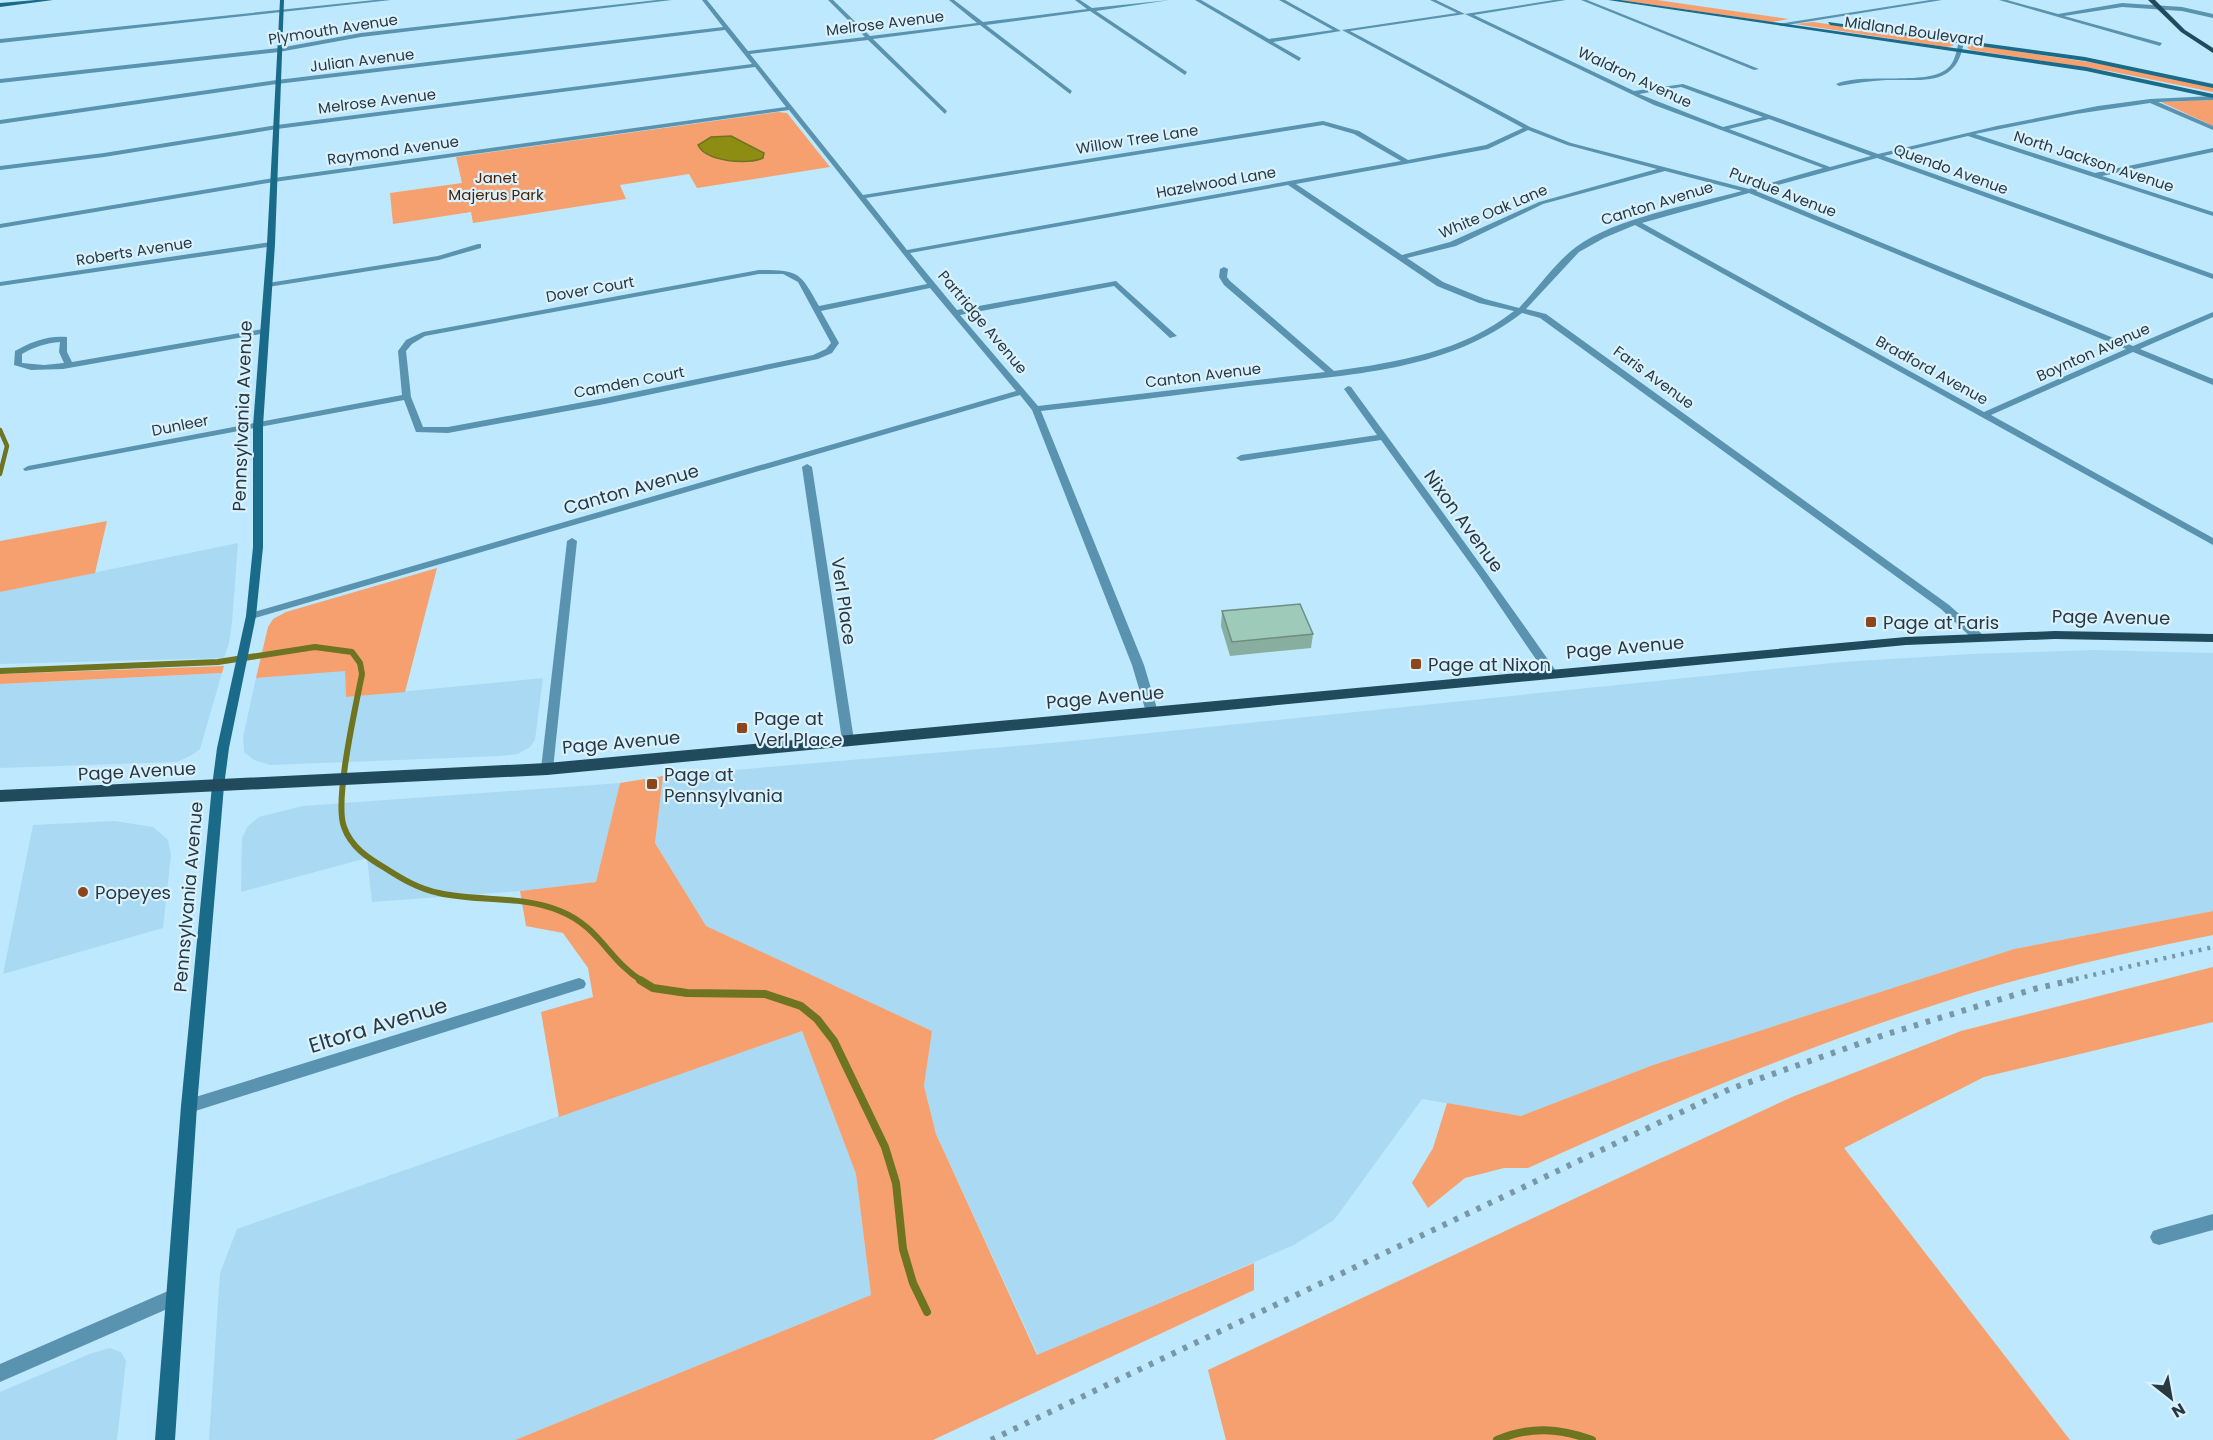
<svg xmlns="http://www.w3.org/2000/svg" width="2213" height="1440" font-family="Poppins,sans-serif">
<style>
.built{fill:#aadaf3}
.green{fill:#f6a06f}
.water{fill:#8c8d12;stroke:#6e7420;stroke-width:1.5}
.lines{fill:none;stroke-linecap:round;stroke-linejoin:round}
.stream-far2{stroke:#6e7420;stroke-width:4.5}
.stream-far1{stroke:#6e7420;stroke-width:6}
.stream{stroke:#6e7420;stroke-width:8}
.street{fill:#5993af;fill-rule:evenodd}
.secondary{fill:#1a6a8a;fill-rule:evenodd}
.primary{fill:#214b5d;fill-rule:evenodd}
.rail-far1{stroke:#7998a7;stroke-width:4.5;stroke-dasharray:3 6;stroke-linecap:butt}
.rail{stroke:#7998a7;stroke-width:6;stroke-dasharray:4.5 8;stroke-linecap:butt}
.wall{fill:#88aea0}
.building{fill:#9ecaba;stroke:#6f8d82;stroke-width:1.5}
.poi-dot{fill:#8b471b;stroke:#daf2ff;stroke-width:2}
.labels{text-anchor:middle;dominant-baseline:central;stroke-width:4.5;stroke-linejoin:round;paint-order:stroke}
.far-street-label{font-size:15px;fill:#293942;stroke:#daf2ff}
.far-park-label{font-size:15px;fill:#4c2002;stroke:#daf2ff}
.street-label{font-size:18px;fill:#293942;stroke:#daf2ff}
.poi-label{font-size:18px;fill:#293942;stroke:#daf2ff;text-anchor:start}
.near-street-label{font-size:21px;fill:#293942;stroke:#daf2ff}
</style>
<rect width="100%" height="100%" fill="#bee8fd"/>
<g class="built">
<polygon points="238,543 232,622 229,643 224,658 0,664 0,592"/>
<polygon points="2094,650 2213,653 2213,911 2014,949 1653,1065 1521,1116 1422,1099 1334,1220 1294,1245 1038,1355 936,1134 924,1086 932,1031 706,927 655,843 663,776 1062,742 1842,662 1971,654"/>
<polygon points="345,670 347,697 543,678 535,740 530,747 518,754 502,756 270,765 254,760 244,752 243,737 256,678"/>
<polygon points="222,673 200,749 192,755 177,762 0,768 0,684"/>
<polygon points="620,783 596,882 520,891 372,902 367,858 241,892 242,838 248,826 259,817 303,806"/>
<polygon points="115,821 153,827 168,840 171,855 163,928 3,974 33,825"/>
<polygon points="802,1031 856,1174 871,1295 515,1440 209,1440 220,1273 237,1229"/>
<polygon points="110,1348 121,1352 126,1361 117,1440 0,1440 0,1392 92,1353"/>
</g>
<g class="green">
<polygon points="1620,0 1657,0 1789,19 1772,22"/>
<polygon points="1813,22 1950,41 1954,44 1953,46 1946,47 1795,24"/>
<polygon points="1970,44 2108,65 2213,87 2213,92 2109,71 1971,50 1967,48"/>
<polygon points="2213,100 2213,126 2161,102"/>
<polygon points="778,112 787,113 830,167 697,188 689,174 620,185 626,199 473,223 471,212 393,224 390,193 462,183 456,157"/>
<polygon points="107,521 95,573 0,592 0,541"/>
<polygon points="437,568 405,692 346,697 345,671 256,678 268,627 273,619 286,612"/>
<polygon points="224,666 222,673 0,684 0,674"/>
<polygon points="663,776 655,843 706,926 932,1031 924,1086 936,1134 1037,1355 1254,1263 1254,1290 933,1440 515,1440 871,1295 856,1174 802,1031 559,1117 541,1012 593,997 588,968 563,933 526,926 520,891 596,882 620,783"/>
<path d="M2213 911V935C2133 951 2053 969 1975 992 1822 1039 1674 1102 1528 1168H1504L1465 1178 1428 1208 1412 1183 1433 1148 1447 1103 1521 1116 1653 1065 2014 949Z"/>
<polygon points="2213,967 2213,1022 1984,1077 1844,1148 2070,1440 1226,1440 1208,1370 1792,1097 1961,1031"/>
</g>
<path class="water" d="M731 136 764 153 763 158C748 165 706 162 698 145L711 137Z"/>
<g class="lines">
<polyline class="stream-far2" points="0,430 7,446 0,474"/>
<path class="stream-far1" d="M0 671 218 662 315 647 352 652 360 663 362 674C356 705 334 801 344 827 351 847 368 858 385 868 402 879 419 889 439 893 478 902 522 895 560 911 600 927 609 961 642 981"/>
<g class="stream">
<polyline points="640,980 653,988 687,993 765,994 801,1006 817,1019 834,1041 885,1147 896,1183 903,1249 913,1283 927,1312"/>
<path d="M1497 1440C1530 1426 1559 1428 1592 1440"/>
</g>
<g class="street">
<polygon points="375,0 391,0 0,43 0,39"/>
<polygon points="657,0 672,0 361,37 279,52 0,83 0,79 279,48 361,33"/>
<path d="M702 0H707L748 51 865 37 828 0H833L870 36 977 23 949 0H954L983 22 1087 9 1075 0H1080L1092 8 1170 0 1096 11 1187 72 1185 75 1090 11 986 25 1072 91 1070 94 980 25 873 39 947 111 945 114 868 40 750 54 863 195 1323 121 1359 131 1408 160 1486 145 1523 128 1342 30 1457 13 1430 0H1436L1465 14 1350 31 1530 127 1571 143 1749 189 1823 168 1654 105 1465 14 1554 0H1566L1474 15 1634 91 1683 84 1878 154 1997 126 2098 106 2150 99 2213 96V100L2158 102 2213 126V130L2150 103 2076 114 1975 134 2095 173 2213 148V152L2102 176 2213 212V216L1968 136 1884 156 2213 274V279L1877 158 1756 191 2133 346 2213 312V317L2140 349 2213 379V385L2133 352 1991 415 2213 538V545L1635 225 1604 238 1579 252 1526 309 1546 314 1949 605 1982 634 1984 637 1982 640H1974L1941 609 1540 318 1522 313C1445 373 1342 375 1249 386 1180 395 1111 403 1041 411L1144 665 1158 712 1152 716 1146 712 1132 665 1032 410 1020 395 255 618 251 619 246 616 247 614 1016 391 930 288 821 311 839 343 832 353 818 359 605 404 448 433 416 432 404 400 25 471 23 469 28 466 402 395 398 351 406 340 423 332 759 270C799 270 800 272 819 306L927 284 789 110 274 182 0 228V224L274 178 786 107 755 67 277 129 104 157 0 170V166L104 153 277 125 752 64 725 30 277 84 0 124V120L277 80 723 27ZM1681 87 1763 117 1723 127 1639 94ZM1769 119 1871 156 1830 167 1729 129ZM1323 125 1354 134 1401 161 907 250 866 198ZM1528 130 1567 145 1657 169 1539 202 1450 242 1402 255 1296 184 1488 149ZM1665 171 1742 191C1694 204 1615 218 1576 247 1554 264 1538 288 1519 308L1485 299 1443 282 1407 258 1456 246 1543 204ZM1288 185 1437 286 1479 303 1514 311C1462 352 1398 362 1334 371L1230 281 1227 277 1228 269 1224 267 1220 269 1219 277 1224 285 1325 372 1038 406 960 315 1114 286 1170 338 1177 336 1116 281 957 310 910 253ZM1749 193 2126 349 1984 412 1642 223ZM759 274H783L798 282 831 343 826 349 813 355 605 398 448 427H423L411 397 406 351 412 344 425 336Z"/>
<polygon points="1195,0 1201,0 1269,39 1333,30 1279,0 1285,0 1341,31 1273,42 1301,58 1299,61"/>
<polygon points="1581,0 1587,0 1759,69 1754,70"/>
<polygon points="1930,0 1942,0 1781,26 1778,24"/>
<polygon points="1999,0 2007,0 2058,14 2122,3 2182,7 2213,14 2213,18 2182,11 2122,7 2064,16 2162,43 2160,46"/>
<path d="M1959 40 1964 41C1957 88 1923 79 1886 80 1870 81 1855 83 1839 86L1836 84C1864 71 1931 88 1950 66 1956 59 1957 48 1959 40Z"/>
<polygon points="271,242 274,242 274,246 0,286 0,282"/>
<polygon points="478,244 481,244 481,248 439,260 268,287 264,285 268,283 438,256"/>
<path d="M263 329 267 331 266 333 63 369 31 370 14 365 15 351C30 342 49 335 67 337V352L72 362ZM60 342 59 352 64 363 44 365 22 363V354C34 347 46 343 60 342Z"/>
<path d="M1348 386 1351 387C1420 481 1489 575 1556 671L1558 674 1556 677H1548L1480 577 1381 440 1241 461 1236 458 1241 455 1377 435 1344 389Z"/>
<polygon points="807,464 812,467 854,740 848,744 842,740 802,467"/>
<polygon points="572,538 577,541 553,769 547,773 541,769 567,541"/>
<polygon points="579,978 584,980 586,984 584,988 189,1113 183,1111 181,1106 183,1101 189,1099"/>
<polygon points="2213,1214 2213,1230 2159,1245 2153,1243 2150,1237 2153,1231 2159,1229"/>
<polygon points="175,1288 181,1291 184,1297 181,1303 0,1382 0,1364"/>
</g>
<g class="secondary">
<polygon points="36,0 53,0 0,7 0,3"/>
<polygon points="280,0 284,0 275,244 263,426 263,547 256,616 229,748 224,786 197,1106 175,1440 155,1440 181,1106 212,786 217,748 246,616 253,547 253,426 267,244"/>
<polygon points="1608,0 1620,0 2086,67 2213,94 2213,98 2086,71"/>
<polygon points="1828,22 2085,57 2213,84 2213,88 2085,61 1830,25"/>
</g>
<g class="primary">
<polygon points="2148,0 2155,0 2185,30 2213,48 2213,53 2181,32"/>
<polygon points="2055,631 2213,634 2213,642 2055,639 1906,645 547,775 0,802 0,790 547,763 1906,637"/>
</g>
<polyline class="rail-far1" points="2067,981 2213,947"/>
<polyline class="rail" points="991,1440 1730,1089 1884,1035 2034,989 2073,980"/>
</g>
<polygon class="wall" points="1222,611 1313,634 1311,648 1230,656 1221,626"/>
<polygon class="building" points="1300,604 1313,634 1232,642 1222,611"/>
<g class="poi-dot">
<rect x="1865" y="616" width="12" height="12" rx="3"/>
<rect x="1410" y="658" width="12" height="12" rx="3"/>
<rect x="736" y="722" width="12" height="12" rx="3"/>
<rect x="646" y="778" width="12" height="12" rx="3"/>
<circle cx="83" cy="892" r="6"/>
</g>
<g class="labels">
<g class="far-street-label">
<text transform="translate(885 23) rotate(-7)">Melrose Avenue</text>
<text transform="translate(333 29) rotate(-9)">Plymouth Avenue</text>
<text transform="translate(1914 31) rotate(8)">Midland Boulevard</text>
<text transform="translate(362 60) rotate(-7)">Julian Avenue</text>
<text transform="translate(1635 77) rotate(25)">Waldron Avenue</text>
<text transform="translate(377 101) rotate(-7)">Melrose Avenue</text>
<text transform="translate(1137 139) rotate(-9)">Willow Tree Lane</text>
<text transform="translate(393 150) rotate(-8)">Raymond Avenue</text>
<text transform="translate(2094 161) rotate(18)">North Jackson Avenue</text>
<text transform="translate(1951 169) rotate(20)">Quendo Avenue</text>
<text transform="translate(1216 182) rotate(-10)">Hazelwood Lane</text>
<text transform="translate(1783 192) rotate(21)">Purdue Avenue</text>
<text transform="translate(1657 203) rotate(-17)">Canton Avenue</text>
<text transform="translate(1493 211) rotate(-23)">White Oak Lane</text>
<text transform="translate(134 251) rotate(-9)">Roberts Avenue</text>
<text transform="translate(590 289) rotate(-10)">Dover Court</text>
<text transform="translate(983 322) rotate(50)">Partridge Avenue</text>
<text transform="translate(2093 352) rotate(-24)">Boynton Avenue</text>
<text transform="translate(1932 370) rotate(29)">Bradford Avenue</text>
<text transform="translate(1203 375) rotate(-7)">Canton Avenue</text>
<text transform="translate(1654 377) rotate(36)">Faris Avenue</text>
<text transform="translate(629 382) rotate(-11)">Camden Court</text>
<text transform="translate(180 425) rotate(-11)">Dunleer</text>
</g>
<g class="far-park-label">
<text x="496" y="177">Janet<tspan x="496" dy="17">Majerus Park</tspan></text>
</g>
<g class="street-label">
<text transform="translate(242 416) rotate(-88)">Pennsylvania Avenue</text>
<text transform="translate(631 489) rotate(-16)">Canton Avenue</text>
<text transform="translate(1464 521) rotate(54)">Nixon Avenue</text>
<text transform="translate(844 601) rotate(82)">Verl Place</text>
<text transform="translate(2111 617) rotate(1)">Page Avenue</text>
<text transform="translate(1625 647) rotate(-5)">Page Avenue</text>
<text transform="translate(1105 697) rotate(-5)">Page Avenue</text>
<text transform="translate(621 742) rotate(-5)">Page Avenue</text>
<text transform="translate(137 771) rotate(-3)">Page Avenue</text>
<text transform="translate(188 897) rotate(-85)">Pennsylvania Avenue</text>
</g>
<g class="poi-label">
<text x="1883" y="622">Page at Faris</text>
<text x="1428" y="664">Page at Nixon</text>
<text x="754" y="718">Page at<tspan x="754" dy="21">Verl Place</tspan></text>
<text x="664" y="774">Page at<tspan x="664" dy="21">Pennsylvania</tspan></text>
<text x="95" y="892">Popeyes</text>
</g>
<g class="near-street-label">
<text transform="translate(378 1025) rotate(-17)">Eltora Avenue</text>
</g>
</g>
<g transform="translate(2171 1398) rotate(149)" stroke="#daf2ff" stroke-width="4.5" paint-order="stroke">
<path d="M0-4.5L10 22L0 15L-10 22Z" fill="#293942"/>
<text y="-9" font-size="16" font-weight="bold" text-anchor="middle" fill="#293942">N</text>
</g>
</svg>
